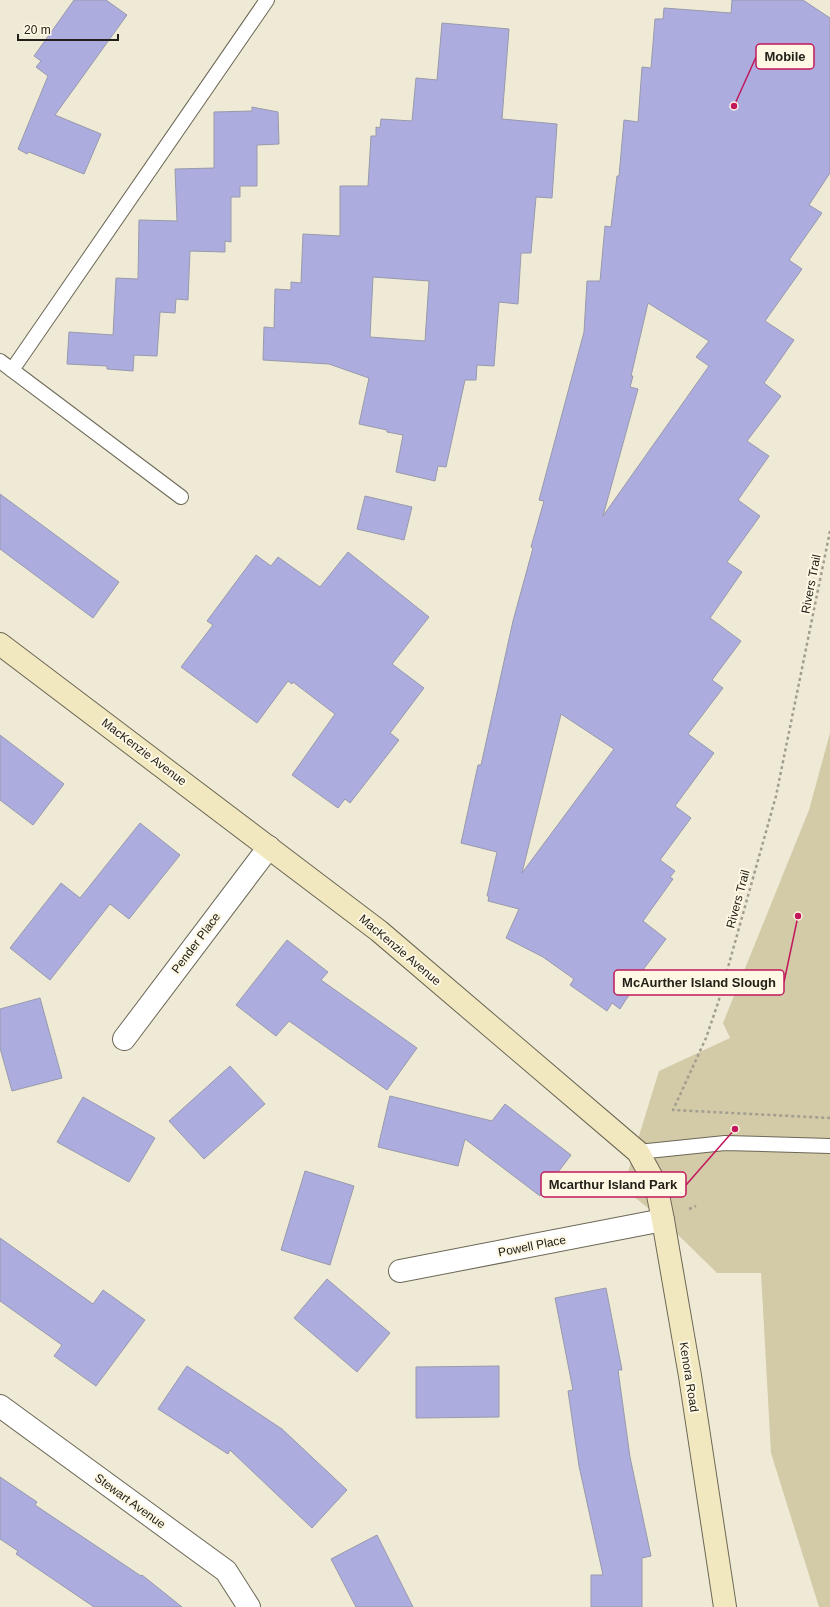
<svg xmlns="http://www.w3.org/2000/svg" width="830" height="1607" font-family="Helvetica,sans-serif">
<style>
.green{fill:#d3caa8}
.building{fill:#acadde;stroke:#9899ac;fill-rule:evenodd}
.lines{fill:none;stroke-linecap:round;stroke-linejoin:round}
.lane-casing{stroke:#6c6756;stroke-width:16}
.street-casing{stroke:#6c6756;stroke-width:24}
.secondary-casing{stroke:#6c6756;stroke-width:24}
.path{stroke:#a29e8f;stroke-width:2.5;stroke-dasharray:3 3;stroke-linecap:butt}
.lane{stroke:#fff;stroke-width:14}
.street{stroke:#fff;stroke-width:22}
.secondary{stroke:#f2e8bf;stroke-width:22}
.labels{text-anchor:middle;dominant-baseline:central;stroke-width:4;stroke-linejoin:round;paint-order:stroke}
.street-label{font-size:12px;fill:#222019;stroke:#fdf7e3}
.leader{fill:none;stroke:#c2185b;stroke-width:1.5}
.callout-dot{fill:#c2185b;stroke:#fdf7e3;stroke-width:1.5}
.callout{fill:#fdf7e3;stroke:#c2185b;stroke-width:1.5}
.callout-label{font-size:13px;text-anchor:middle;font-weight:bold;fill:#222019}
</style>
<rect width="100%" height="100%" fill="#efead6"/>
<polygon class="green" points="830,733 830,1607 819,1607 771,1453 761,1273 717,1273 663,1220 623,1188 659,1071 730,1038 723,1023 809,810"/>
<g class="building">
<polygon points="74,0 106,0 127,15 55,115 101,134 84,174 29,152 27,154 18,149 48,76 36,67 41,61 34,56"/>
<path d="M732 0H803L830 18V173L809 205 822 213 789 260 802 269 765 321 794 340 764 383 781 396 747 441 769 456 738 500 760 516 727 562 742 572 710 618 741 641 712 680 723 688 688 734 714 753 675 806 691 818 660 860 675 871 670 877 673 879 643 921 666 939 634 982 636 984 620 1009 612 1003 607 1011 570 985 574 979 543 957 506 938 519 909 488 901 489 896H487L497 852 461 843 478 765H481L513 621 533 548 531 547 544 501 539 500 584 332 587 281H600L605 226 611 227 617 176H619L624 120 638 122 642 67 651 68 655 19H663L664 8 731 13ZM648 303 709 341 696 357 709 366 603 516 638 389 630 387 633 376H631ZM561 714 614 749 522 873Z"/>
<path d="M442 23 509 29 502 119 557 124 552 198 536 197 531 253H521L518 304 499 302 494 366 477 365 476 380H465L446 467 438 466 435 481 396 472 403 435 387 432V430L359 424 369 378 329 364 263 360 264 327 274 328 275 289 291 290V282L301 283 303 234 340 236V186H368L371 136H376V127L380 128 381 119 412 121 416 78 437 80ZM373 277 429 281 425 341 370 337Z"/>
<polygon points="252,107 278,112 279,144 257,145 257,186 240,186 240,197 231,197 231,242 225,241 225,252 190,251 188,300 176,299 175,313 160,312 157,356 134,355 133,371 107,369 107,366 67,364 69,332 113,335 116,278 138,279 139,220 177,221 175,169 214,168 214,112 252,111"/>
<polygon points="0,494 119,582 93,618 0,549"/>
<polygon points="365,496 412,507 404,540 357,529"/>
<polygon points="348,552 429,617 392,664 424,688 390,733 399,740 350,803 345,799 338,808 292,775 335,714 293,682 292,684 288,681 257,723 181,667 213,625 207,621 256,555 271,566 278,557 320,587"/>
<polygon points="0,735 64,784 33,825 0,800"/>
<polygon points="140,823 180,855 129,919 110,904 50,980 10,948 61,883 80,898"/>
<polygon points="287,940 328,972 321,980 417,1048 387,1090 289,1021 276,1036 236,1005"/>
<polygon points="40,998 62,1078 12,1091 0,1048 0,1009"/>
<polygon points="230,1066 265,1104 204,1159 169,1121"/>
<polygon points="390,1096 492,1121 505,1104 571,1155 540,1196 465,1139 458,1166 378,1147"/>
<polygon points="83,1097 155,1138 129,1182 57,1142"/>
<polygon points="305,1171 354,1186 330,1265 281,1250"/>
<polygon points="0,1238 93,1304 103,1290 145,1320 96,1386 54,1356 62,1345 0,1301"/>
<polygon points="327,1279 390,1333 357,1372 294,1318"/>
<polygon points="606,1288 622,1370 618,1370 630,1457 651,1556 642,1558 642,1607 591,1607 591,1575 603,1575 579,1466 568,1391 573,1390 555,1298"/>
<polygon points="187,1366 282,1429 347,1490 312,1528 230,1450 228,1454 158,1409"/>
<polygon points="499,1366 499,1417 416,1418 416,1367"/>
<polygon points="0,1477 37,1502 35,1505 141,1576 142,1575 182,1607 94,1607 16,1554 18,1551 0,1539"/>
<polygon points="377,1535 413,1607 356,1607 331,1559"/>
</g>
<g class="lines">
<g class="lane-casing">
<g id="lane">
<polyline points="0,361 181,497"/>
<polyline points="12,370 267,0"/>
<polyline points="638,1152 725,1143 830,1146"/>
</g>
</g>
<g class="street-casing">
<g id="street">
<polyline points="124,1039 269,847"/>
<polyline points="400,1271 663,1220"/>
<polyline points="0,1406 226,1571 249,1607"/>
</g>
</g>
<g class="secondary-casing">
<polyline id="secondary" points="0,644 379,931 638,1152 656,1185 663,1220 690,1376 725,1607"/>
</g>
<g class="path">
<polyline points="830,531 776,796 718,1003 706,1038 673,1110 830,1118"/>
<polyline points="689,1209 696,1206"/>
</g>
<use href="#lane" class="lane"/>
<use href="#street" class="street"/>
<use href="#secondary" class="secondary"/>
</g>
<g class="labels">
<g class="street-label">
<text transform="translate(811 584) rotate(-79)">Rivers Trail</text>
<text transform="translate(144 752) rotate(37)">MacKenzie Avenue</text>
<text transform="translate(738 899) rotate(-75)">Rivers Trail</text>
<text transform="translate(196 943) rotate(-53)">Pender Place</text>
<text transform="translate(400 950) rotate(40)">MacKenzie Avenue</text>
<text transform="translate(532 1246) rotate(-11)">Powell Place</text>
<text transform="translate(689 1377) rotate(81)">Kenora Road</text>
<text transform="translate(130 1501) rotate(36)">Stewart Avenue</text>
</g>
</g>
<path class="leader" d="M734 106L756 57M798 916L784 982M735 1129L686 1185"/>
<g class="callout-dot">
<circle cx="734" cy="106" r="4"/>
<circle cx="798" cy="916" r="4"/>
<circle cx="735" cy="1129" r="4"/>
</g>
<g class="callout">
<rect x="756" y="44" width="58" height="25" rx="4"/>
<rect x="614" y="970" width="170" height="25" rx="4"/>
<rect x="541" y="1172" width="145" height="25" rx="4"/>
</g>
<g class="callout-label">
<text x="785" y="61">Mobile</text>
<text x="699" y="987">McAurther Island Slough</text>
<text x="613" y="1189">Mcarthur Island Park</text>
</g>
<path d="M18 34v6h100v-6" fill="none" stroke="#222019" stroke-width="2"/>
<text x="24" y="34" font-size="12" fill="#222019" stroke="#fdf7e3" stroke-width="3" paint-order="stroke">20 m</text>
</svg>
